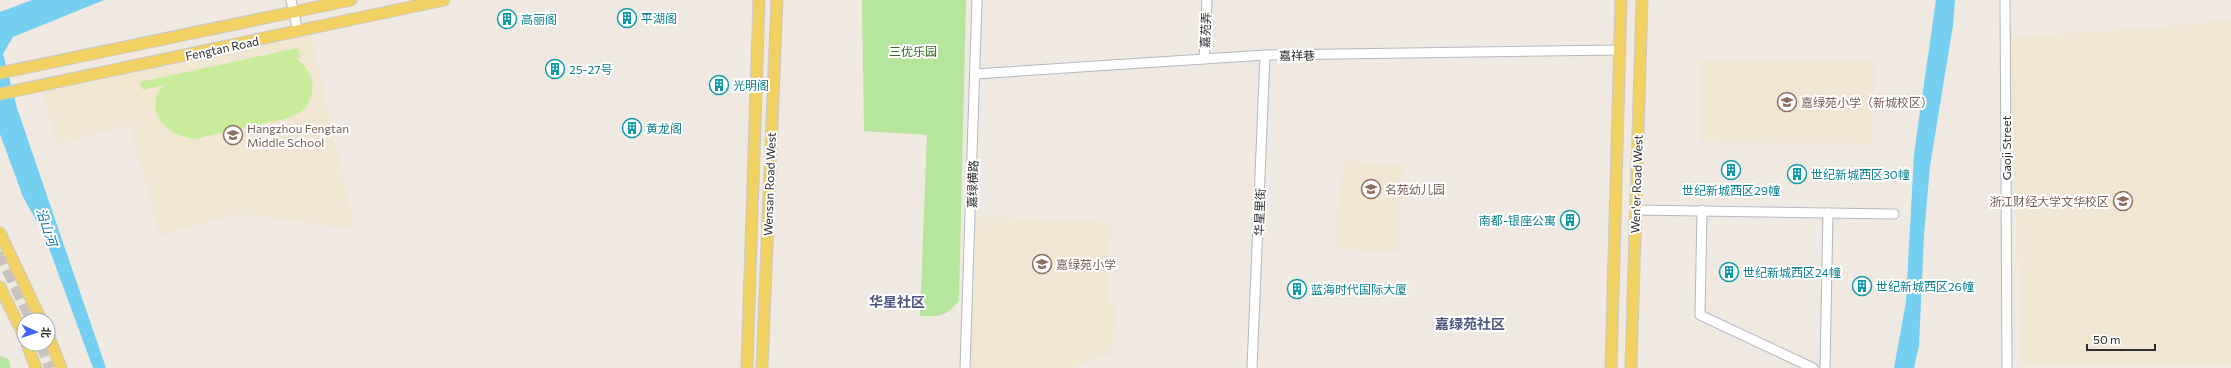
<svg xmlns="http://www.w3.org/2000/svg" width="2231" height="368" font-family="Commissioner,'Noto Sans SC',sans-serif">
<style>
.education{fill:#f0e6d1}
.green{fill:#b6e59e}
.pitch{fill:#c9ec9a}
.water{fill:#75cff0}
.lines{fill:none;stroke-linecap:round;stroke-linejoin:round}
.highway-tunnel{stroke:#c8c4bd;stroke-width:13;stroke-dasharray:13 6;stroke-linecap:butt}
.minor-casing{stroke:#b4b7c1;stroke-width:11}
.major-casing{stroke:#c9c9c9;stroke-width:13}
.minor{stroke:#fff;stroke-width:9}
.major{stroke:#f2d163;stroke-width:11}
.labels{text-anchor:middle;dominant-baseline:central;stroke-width:4;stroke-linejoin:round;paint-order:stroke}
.culture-label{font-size:12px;fill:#0d838f;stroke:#fff;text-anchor:start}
.street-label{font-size:12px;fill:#2e2e2e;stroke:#fff}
.park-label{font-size:12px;fill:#2c6e1b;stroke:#fff}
.education-label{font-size:12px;fill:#785e54;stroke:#fff;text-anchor:start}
.water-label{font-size:13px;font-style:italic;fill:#0d6fa3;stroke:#fff}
.quarter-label{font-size:14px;font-weight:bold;fill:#4d5680;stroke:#fff}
</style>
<rect width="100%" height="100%" fill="#efe9e1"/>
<g class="education">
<polygon points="2231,20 2231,365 2022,366 2009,37 2138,29"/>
<polygon points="311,34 355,229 241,214 160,235 129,125 57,145 42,92"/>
<polygon points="1700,61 1874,62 1873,144 1699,142"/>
<polygon points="1344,160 1403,166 1398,251 1336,249 1337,213"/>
<polygon points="977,216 1111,223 1107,304 1115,305 1112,353 1071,368 971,368"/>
</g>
<g class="green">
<path d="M862 0H966L959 301C946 316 940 317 920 316L927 135 864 131Z"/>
<polygon points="0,356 8,359 11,368 0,368"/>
</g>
<path class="pitch" d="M298 48 300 57 295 58C312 69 319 89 306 107 301 113 292 116 285 119L194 139C173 136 149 121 157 95 158 92 162 88 164 85L143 90 140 82Z"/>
<g class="water">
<polygon points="32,0 104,0 13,37 3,54 17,108 106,368 93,368 43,232 23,197 0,134 0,12"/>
<polygon points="1936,0 1955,0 1953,25 1930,166 1924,235 1919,346 1914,368 1894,368 1906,302 1914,154"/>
</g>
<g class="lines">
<g class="highway-tunnel">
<polyline points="0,252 32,320"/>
<polyline points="42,344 51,368"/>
</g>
<g class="minor-casing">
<g id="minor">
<polyline points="291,0 298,32"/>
<polyline points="2005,0 2007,368"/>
<polyline points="1204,59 1207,0"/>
<polyline points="975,74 1265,55 1620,50"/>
<polyline points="1635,210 1894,214"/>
<polyline points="1702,210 1700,315 1813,368"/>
<polyline points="965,368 977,0"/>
<polyline points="1252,368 1265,55"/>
<polyline points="1825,368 1828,213"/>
</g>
</g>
<g class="major-casing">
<g id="major">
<polyline points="0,73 351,0"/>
<polyline points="0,94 444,0"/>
<polyline points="0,233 41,320"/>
<polyline points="0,287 24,336"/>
<polyline points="48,334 61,368"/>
<polyline points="27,344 36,368"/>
<polyline points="747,368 759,0"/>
<polyline points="762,368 777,0"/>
<polyline points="1611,368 1621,0"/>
<polyline points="1631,368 1642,0"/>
</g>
</g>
<use href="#minor" class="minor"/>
<use href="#major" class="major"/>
</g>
<defs>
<g id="building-ring" transform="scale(1)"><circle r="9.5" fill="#fff" stroke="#0f9aa8" stroke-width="1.5"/><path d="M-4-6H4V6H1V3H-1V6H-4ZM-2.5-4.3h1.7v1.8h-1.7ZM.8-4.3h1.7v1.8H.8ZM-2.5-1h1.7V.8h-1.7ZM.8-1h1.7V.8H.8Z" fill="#0f9aa8"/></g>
<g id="school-ring" transform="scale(1)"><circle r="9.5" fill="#fff" stroke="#8d6e63" stroke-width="1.5"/><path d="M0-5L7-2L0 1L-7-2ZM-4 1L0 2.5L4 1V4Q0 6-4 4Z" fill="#8d6e63"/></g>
<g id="university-ring" transform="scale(1)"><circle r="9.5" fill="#fff" stroke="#8d6e63" stroke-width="1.5"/><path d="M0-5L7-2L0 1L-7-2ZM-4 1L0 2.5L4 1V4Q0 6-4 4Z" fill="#8d6e63"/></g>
</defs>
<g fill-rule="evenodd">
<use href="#building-ring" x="627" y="18"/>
<use href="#building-ring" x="507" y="19"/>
<use href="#building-ring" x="555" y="69"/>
<use href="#building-ring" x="719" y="85"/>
<use href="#school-ring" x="1787" y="102"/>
<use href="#building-ring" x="632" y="128"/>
<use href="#school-ring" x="233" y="135"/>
<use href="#building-ring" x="1731" y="170"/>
<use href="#building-ring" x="1797" y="174"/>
<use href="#school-ring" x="1371" y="189"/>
<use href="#university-ring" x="2123" y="201"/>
<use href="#building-ring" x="1570" y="220"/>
<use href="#school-ring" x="1042" y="264"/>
<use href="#building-ring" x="1729" y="272"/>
<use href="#building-ring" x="1862" y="286"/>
<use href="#building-ring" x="1297" y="289"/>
</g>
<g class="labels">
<g class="culture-label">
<text x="641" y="18">平湖阁</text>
<text x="521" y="19">高丽阁</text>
<text x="569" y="69">25-27号</text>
<text x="733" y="85">光明阁</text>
<text x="646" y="128">黄龙阁</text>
<text x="1811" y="174">世纪新城西区30幢</text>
<text x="1731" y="190" text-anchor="middle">世纪新城西区29幢</text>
<text x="1556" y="220" text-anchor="end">南都-银座公寓</text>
<text x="1743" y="272">世纪新城西区24幢</text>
<text x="1876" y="286">世纪新城西区26幢</text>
<text x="1311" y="289">蓝海时代国际大厦</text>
</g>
<g class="street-label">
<text transform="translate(1205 30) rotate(-87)">嘉苑弄</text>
<text transform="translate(222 48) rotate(-12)">Fengtan Road</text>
<text transform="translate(1297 55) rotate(-1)">嘉祥巷</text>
<text transform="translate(2006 148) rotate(-90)">Gaoji Street</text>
<text transform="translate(769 184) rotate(-88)">Wensan Road West</text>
<text transform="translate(972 184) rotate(-88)">嘉绿横路</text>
<text transform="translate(1636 184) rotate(-88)">Wen'er Road West</text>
<text transform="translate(1259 212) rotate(-88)">华星里街</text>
</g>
<g class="park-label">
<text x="913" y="51">三优乐园</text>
</g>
<g class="education-label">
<text x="1801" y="102">嘉绿苑小学（新城校区）</text>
<text x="247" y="128">Hangzhou Fengtan<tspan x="247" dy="14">Middle School</tspan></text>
<text x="1385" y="189">名苑幼儿园</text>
<text x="2109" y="201" text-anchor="end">浙江财经大学文华校区</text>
<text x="1056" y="264">嘉绿苑小学</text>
</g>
<g class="water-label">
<text transform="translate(47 227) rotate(72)">沿山河</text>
</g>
<g class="quarter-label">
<text x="897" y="301">华星社区</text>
<text x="1470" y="323">嘉绿苑社区</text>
</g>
</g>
<g transform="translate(36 332) rotate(93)"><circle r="19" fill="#ffffff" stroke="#ababab"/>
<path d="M0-3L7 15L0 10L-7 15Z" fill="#4264fb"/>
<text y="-6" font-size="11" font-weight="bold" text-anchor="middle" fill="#2e2e2e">北</text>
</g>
<path d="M2087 344v6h68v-6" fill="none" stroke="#2e2e2e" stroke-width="2"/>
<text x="2093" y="344" font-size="12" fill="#2e2e2e" stroke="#ffffff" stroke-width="3" paint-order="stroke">50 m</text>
</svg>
